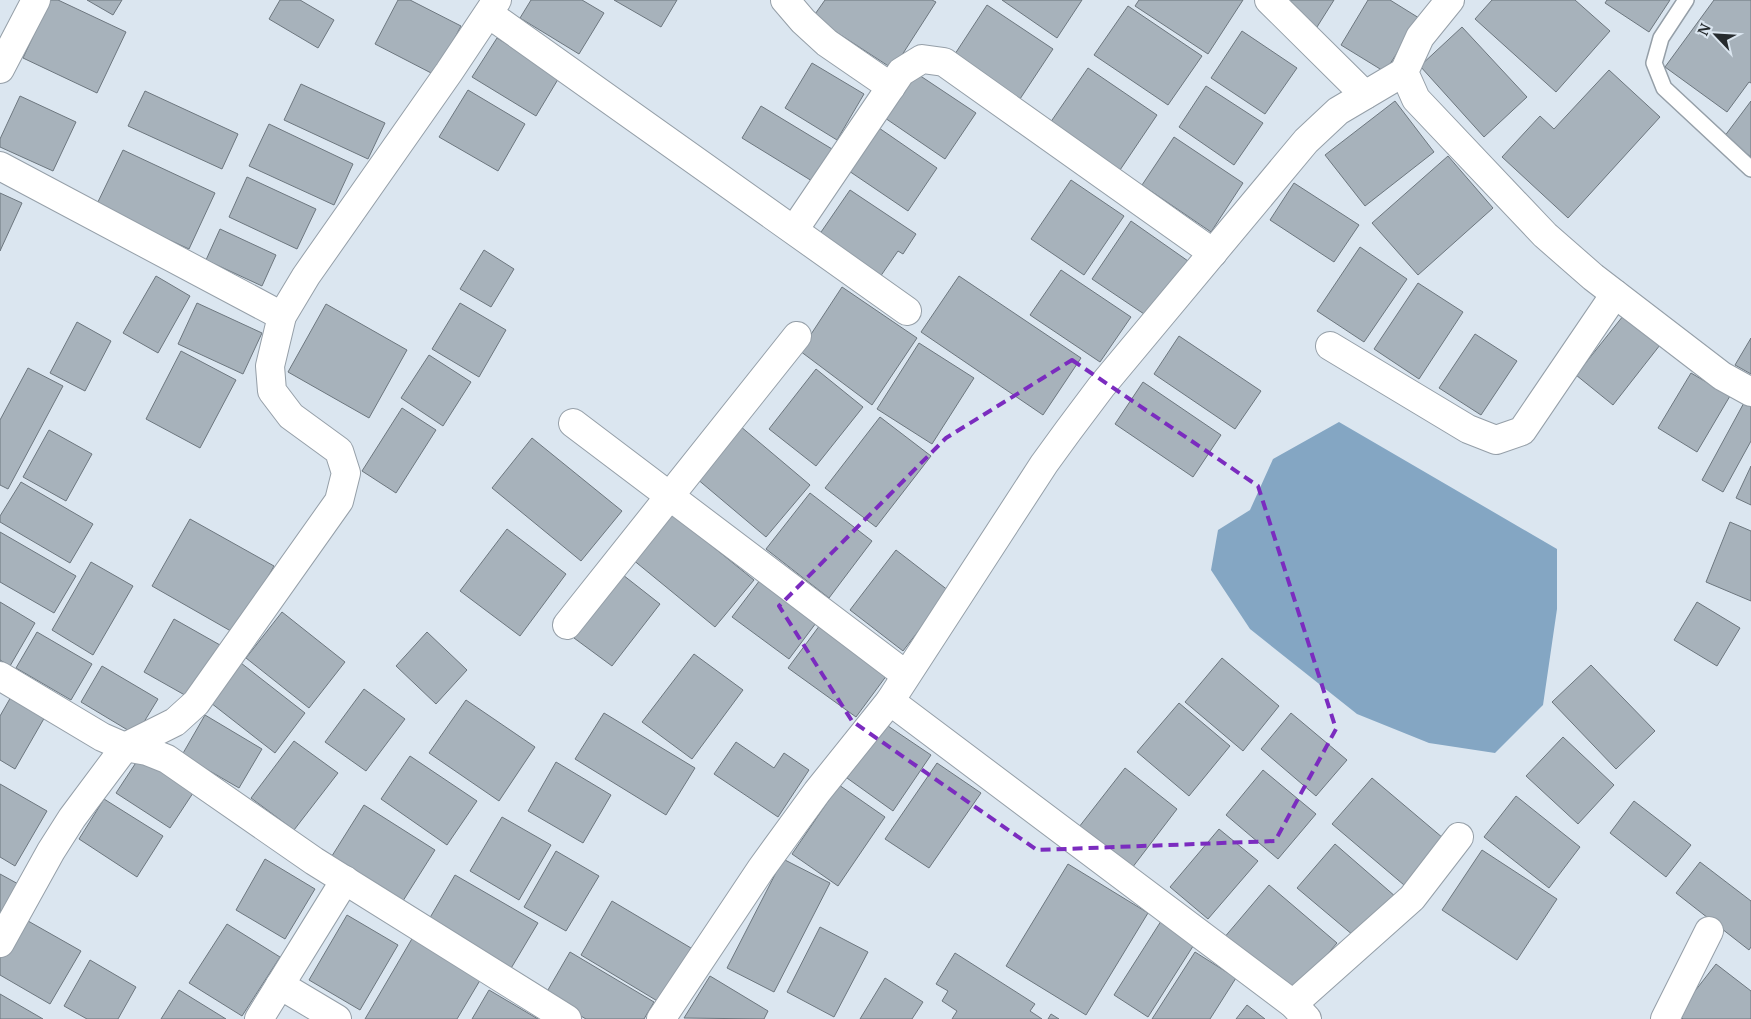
<svg xmlns="http://www.w3.org/2000/svg" width="1751" height="1019" font-family="Merriweather,serif">
<style>
.water{fill:#84a6c3}
.building{fill:#a7b2bb;stroke:#6d777f}
.lines{fill:none;stroke-linecap:round;stroke-linejoin:round}
.service-casing{stroke:#959fa8;stroke-width:18}
.minor-casing{stroke:#959fa8;stroke-width:30}
.service{stroke:#fff;stroke-width:15}
.minor{stroke:#fff;stroke-width:28}
.marked{fill:none;stroke:#7b2cbf;stroke-width:4;stroke-dasharray:10 6;stroke-linejoin:round}
</style>
<rect width="100%" height="100%" fill="#dbe6f0"/>
<polygon class="water" points="1339,422 1557,549 1557,609 1543,705 1495,753 1429,743 1357,714 1250,629 1211,570 1218,530 1250,510 1273,459"/>
<g class="building">
<polygon points="50,0 58,0 126,32 97,93 23,58"/>
<polygon points="87,0 122,0 113,15"/>
<polygon points="280,0 300,0 334,20 318,48 269,19"/>
<polygon points="398,0 410,0 461,26 435,75 375,44"/>
<polygon points="531,0 582,0 604,13 579,54 520,18"/>
<polygon points="614,0 677,0 661,27"/>
<polygon points="825,0 932,0 936,2 893,69 813,17"/>
<polygon points="1002,0 1082,0 1057,38"/>
<polygon points="1139,0 1243,0 1208,54 1135,6"/>
<polygon points="1287,0 1334,0 1317,27 1283,5"/>
<polygon points="1368,0 1390,0 1419,18 1385,72 1341,45"/>
<polygon points="1492,0 1575,0 1610,31 1556,92 1475,19"/>
<polygon points="1607,0 1670,0 1649,32 1605,3"/>
<polygon points="1714,0 1751,0 1751,83 1749,82 1727,112 1665,67"/>
<polygon points="987,5 1053,49 1018,102 953,57"/>
<polygon points="1128,6 1202,56 1168,105 1094,55"/>
<polygon points="1462,27 1527,97 1484,137 1420,66"/>
<polygon points="1242,31 1297,68 1265,114 1211,78"/>
<polygon points="497,38 560,76 536,116 472,77"/>
<polygon points="812,63 864,94 837,140 785,108"/>
<polygon points="1088,68 1157,115 1120,170 1050,123"/>
<polygon points="1609,70 1660,117 1568,218 1502,157 1540,116 1554,129"/>
<polygon points="916,73 976,113 945,159 885,118"/>
<polygon points="301,84 385,123 368,159 284,120"/>
<polygon points="1206,86 1263,123 1234,165 1179,127"/>
<polygon points="468,90 525,124 498,171 439,137"/>
<polygon points="145,91 238,134 222,169 128,126"/>
<polygon points="20,96 76,122 53,171 0,147 0,139"/>
<polygon points="1395,101 1434,152 1365,206 1325,155"/>
<polygon points="1751,101 1751,157 1724,137"/>
<polygon points="761,106 832,149 812,181 742,138"/>
<polygon points="269,124 353,164 334,205 249,166"/>
<polygon points="879,128 937,168 908,211 849,171"/>
<polygon points="1174,137 1243,183 1211,232 1142,185"/>
<polygon points="123,150 215,193 189,249 96,206"/>
<polygon points="1448,156 1493,208 1418,275 1372,223"/>
<polygon points="247,177 316,209 297,249 229,217"/>
<polygon points="1071,180 1124,216 1084,275 1031,239"/>
<polygon points="1294,183 1359,225 1334,262 1270,220"/>
<polygon points="850,190 916,234 903,254 898,251 880,277 819,235"/>
<polygon points="0,193 22,203 0,251"/>
<polygon points="1131,221 1188,261 1150,318 1092,279"/>
<polygon points="220,229 276,255 262,286 206,260"/>
<polygon points="1360,247 1407,279 1364,342 1317,311"/>
<polygon points="484,250 514,269 491,307 460,289"/>
<polygon points="1061,270 1131,317 1100,362 1030,315"/>
<polygon points="156,276 190,296 158,353 123,333"/>
<polygon points="959,276 1081,358 1043,415 921,332"/>
<polygon points="1418,283 1463,312 1419,379 1374,349"/>
<polygon points="842,287 917,338 872,405 800,351"/>
<polygon points="197,303 262,333 243,374 178,344"/>
<polygon points="460,303 506,330 479,377 432,349"/>
<polygon points="326,304 407,350 369,418 288,372"/>
<polygon points="1623,316 1660,345 1613,405 1576,375"/>
<polygon points="77,322 111,341 85,391 50,373"/>
<polygon points="1475,334 1517,361 1481,415 1439,388"/>
<polygon points="1179,336 1261,391 1235,429 1154,374"/>
<polygon points="1751,338 1751,374 1735,365"/>
<polygon points="919,343 974,378 932,444 877,409"/>
<polygon points="181,351 236,380 200,448 146,419"/>
<polygon points="429,355 471,382 443,426 401,398"/>
<polygon points="28,368 63,386 8,489 0,485 0,420"/>
<polygon points="816,369 863,407 816,466 769,429"/>
<polygon points="1691,373 1730,396 1697,452 1658,428"/>
<polygon points="1143,382 1221,435 1193,477 1115,424"/>
<polygon points="1746,399 1751,402 1751,441 1723,492 1702,480"/>
<polygon points="402,408 436,430 396,493 362,471"/>
<polygon points="880,417 931,456 876,527 825,488"/>
<polygon points="740,426 810,485 766,537 696,478"/>
<polygon points="49,430 92,454 66,501 23,477"/>
<polygon points="532,438 622,511 581,561 492,488"/>
<polygon points="1751,466 1751,505 1736,498"/>
<polygon points="21,482 93,524 70,563 0,522 0,516"/>
<polygon points="810,493 872,541 829,598 766,549"/>
<polygon points="670,512 754,580 715,627 632,559"/>
<polygon points="190,519 274,566 236,634 152,586"/>
<polygon points="1730,522 1751,531 1751,601 1706,582"/>
<polygon points="507,529 566,574 520,636 460,591"/>
<polygon points="0,532 76,576 54,613 0,582"/>
<polygon points="896,550 949,591 903,651 850,610"/>
<polygon points="91,562 133,586 93,655 52,630"/>
<polygon points="623,575 660,604 612,666 574,638"/>
<polygon points="760,580 816,623 789,659 732,617"/>
<polygon points="0,602 35,623 10,666 0,660"/>
<polygon points="1697,602 1740,628 1717,666 1674,640"/>
<polygon points="282,612 345,662 309,708 246,658"/>
<polygon points="174,619 220,645 190,698 144,672"/>
<polygon points="820,625 887,675 856,717 788,668"/>
<polygon points="37,632 92,664 71,700 16,668"/>
<polygon points="427,632 467,670 436,704 396,666"/>
<polygon points="694,654 743,690 692,759 642,722"/>
<polygon points="1222,658 1279,706 1243,751 1185,702"/>
<polygon points="241,663 305,713 275,753 211,703"/>
<polygon points="1591,665 1655,731 1616,769 1552,702"/>
<polygon points="102,666 158,699 136,735 81,702"/>
<polygon points="364,689 405,719 366,771 325,742"/>
<polygon points="12,695 46,715 15,769 0,760 0,716"/>
<polygon points="466,700 535,747 499,801 429,753"/>
<polygon points="1179,703 1230,746 1189,796 1137,752"/>
<polygon points="604,713 695,768 666,815 575,759"/>
<polygon points="1291,713 1347,760 1316,796 1261,749"/>
<polygon points="205,715 262,749 239,788 182,755"/>
<polygon points="885,724 931,755 893,811 847,778"/>
<polygon points="1563,737 1614,785 1578,824 1526,776"/>
<polygon points="294,741 338,773 294,830 251,798"/>
<polygon points="736,742 774,768 784,753 809,770 778,817 714,774"/>
<polygon points="141,755 195,790 170,828 116,793"/>
<polygon points="410,756 477,801 447,845 381,799"/>
<polygon points="556,762 611,795 583,843 528,811"/>
<polygon points="937,763 981,793 929,868 885,839"/>
<polygon points="1125,768 1177,809 1132,868 1079,827"/>
<polygon points="1263,770 1316,814 1278,859 1226,815"/>
<polygon points="1372,778 1443,838 1404,885 1332,824"/>
<polygon points="0,784 47,811 15,866 0,857"/>
<polygon points="839,785 885,817 838,886 792,854"/>
<polygon points="1516,796 1580,847 1549,888 1484,837"/>
<polygon points="104,799 163,836 137,877 79,839"/>
<polygon points="1634,801 1691,845 1666,877 1610,833"/>
<polygon points="364,805 435,850 401,904 330,859"/>
<polygon points="502,817 551,845 519,900 470,871"/>
<polygon points="1219,829 1258,861 1208,919 1170,887"/>
<polygon points="1335,844 1396,897 1360,941 1297,888"/>
<polygon points="1482,850 1557,899 1517,960 1442,910"/>
<polygon points="556,851 599,876 566,931 524,907"/>
<polygon points="265,859 315,889 285,939 236,910"/>
<polygon points="783,859 830,883 774,992 727,968"/>
<polygon points="1700,862 1751,901 1751,947 1749,950 1676,893"/>
<polygon points="1068,864 1148,913 1086,1015 1006,966"/>
<polygon points="0,874 20,885 0,922"/>
<polygon points="455,875 538,923 510,970 428,921"/>
<polygon points="1269,885 1337,943 1291,997 1223,939"/>
<polygon points="612,901 691,948 659,1002 581,955"/>
<polygon points="347,915 398,945 360,1010 309,980"/>
<polygon points="21,917 81,951 50,1004 0,975 0,954"/>
<polygon points="1163,918 1197,940 1148,1017 1114,995"/>
<polygon points="227,924 280,957 242,1016 189,983"/>
<polygon points="820,927 868,952 834,1017 787,992"/>
<polygon points="413,937 482,977 457,1019 365,1019"/>
<polygon points="570,952 654,1002 644,1019 586,1019 545,995"/>
<polygon points="1195,952 1236,978 1210,1019 1152,1019"/>
<polygon points="955,953 1035,1004 1030,1011 1042,1019 952,1019 957,1011 942,1001 948,991 936,984"/>
<polygon points="90,960 136,987 118,1019 87,1019 64,1006"/>
<polygon points="1716,964 1751,991 1751,1019 1683,1019 1677,1014"/>
<polygon points="710,976 768,1011 764,1019 684,1018"/>
<polygon points="885,978 923,1002 912,1019 860,1019"/>
<polygon points="179,990 226,1019 161,1019"/>
<polygon points="489,990 538,1019 472,1019"/>
<polygon points="0,994 43,1019 0,1019"/>
<polygon points="1247,1005 1265,1019 1236,1019"/>
<polygon points="1051,1014 1059,1019 1048,1019"/>
</g>
<g class="lines">
<g class="service-casing">
<polyline id="service" points="1686,0 1661,38 1654,63 1664,88 1751,169"/>
</g>
<g class="minor-casing">
<g id="minor">
<polyline points="785,0 803,21 827,43 891,87"/>
<polyline points="1269,0 1365,95"/>
<polyline points="1450,0 1420,37 1404,72 1416,99 1545,235 1593,277 1722,376 1751,392"/>
<polyline points="489,14 907,311"/>
<polyline points="0,69 36,0"/>
<polyline points="0,166 282,316"/>
<polyline points="794,230 901,72 922,59 944,62 1213,253"/>
<polyline points="1330,346 1468,429 1496,440 1522,431 1615,294"/>
<polyline points="573,423 906,675"/>
<polyline points="567,625 797,336"/>
<polyline points="0,676 102,737 125,747 147,751 167,759 314,861 567,1019"/>
<polyline points="890,701 1293,1004 1307,1019"/>
<polyline points="0,943 51,851 72,818 125,747 175,722 196,703 339,501 346,473 339,451 291,416 272,391 270,366 282,316 306,276 449,72 497,0"/>
<polyline points="280,985 337,1019"/>
<polyline points="1293,1004 1412,898 1459,837"/>
<polyline points="259,1019 345,880"/>
<polyline points="661,1019 761,869 817,792 890,701 1044,464 1068,431 1101,387 1306,141 1338,111 1404,72"/>
<polyline points="1665,1019 1709,931"/>
</g>
</g>
<use href="#service" class="service"/>
<use href="#minor" class="minor"/>
</g>
<path class="marked" d="M1072 360 1258 486 1336 729 1275 841 1037 850 852 721 779 606 946 438Z"/>
<g transform="translate(1716 35) rotate(295)" stroke="#dbe6f0" stroke-width="4" paint-order="stroke">
<path d="M0-4L9 19L0 12L-9 19Z" fill="#262b2e"/>
<text y="-8" font-size="14" font-weight="bold" text-anchor="middle" fill="#262b2e">N</text>
</g>
</svg>
